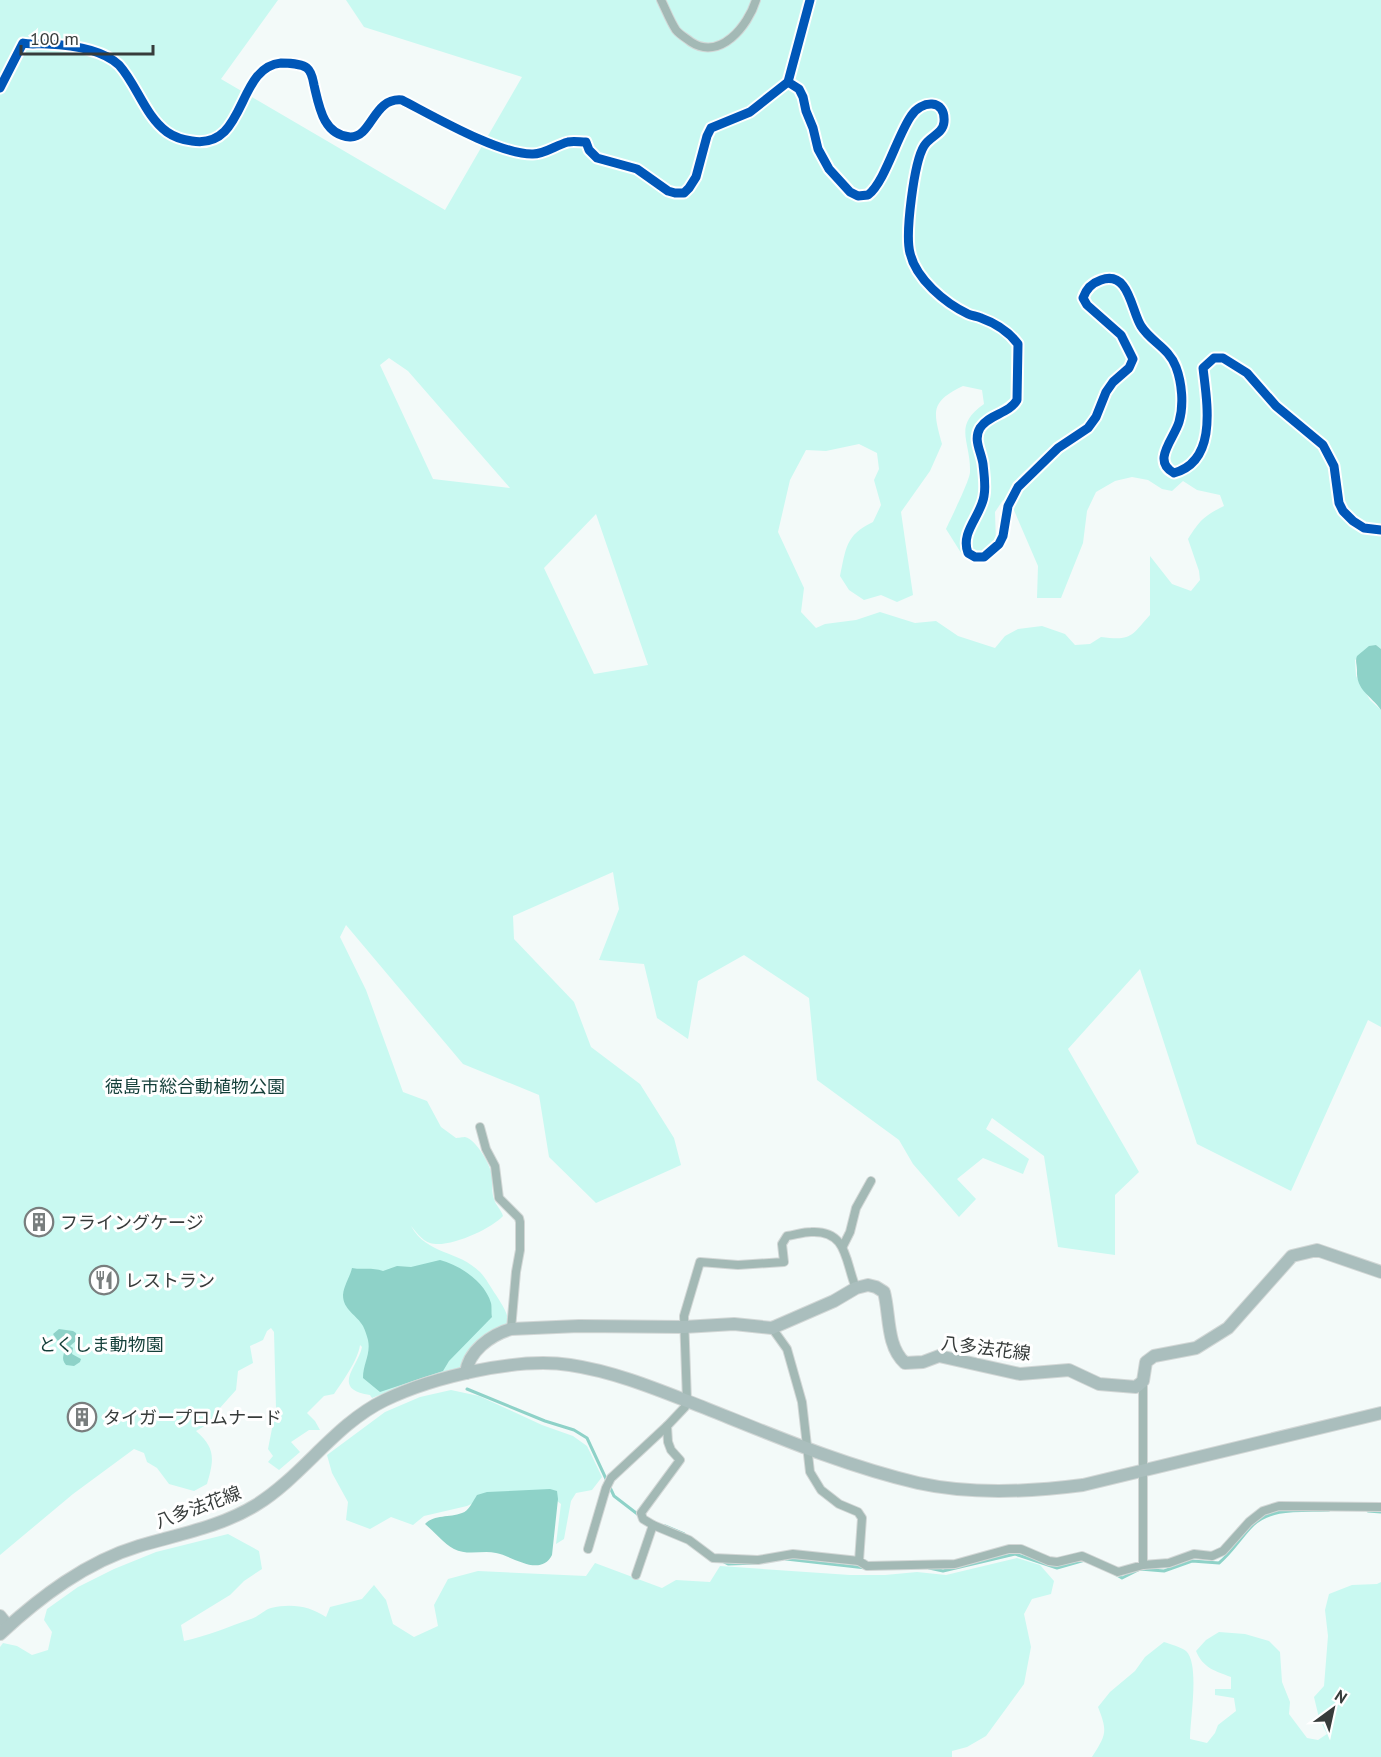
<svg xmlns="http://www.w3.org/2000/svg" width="1381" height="1757" font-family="'PT Sans','Noto Sans JP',sans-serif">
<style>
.green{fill:#c9f9f1;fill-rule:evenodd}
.water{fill:#8ed2c8}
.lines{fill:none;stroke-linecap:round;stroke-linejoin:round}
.stream{stroke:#8ed2c8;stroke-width:3}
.street-casing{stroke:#d2d7d6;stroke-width:10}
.secondary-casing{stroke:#d2d7d6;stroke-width:14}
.street{stroke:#a3b9b5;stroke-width:8}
.secondary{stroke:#aabebd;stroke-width:12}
.cycleway-casing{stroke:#fff;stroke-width:13}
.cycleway{stroke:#0057b8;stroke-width:9}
.labels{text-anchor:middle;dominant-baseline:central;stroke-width:6;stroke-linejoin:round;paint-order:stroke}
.park-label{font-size:18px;fill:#133f39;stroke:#fff}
.poi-label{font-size:18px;fill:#373c3b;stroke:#fff;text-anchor:start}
.street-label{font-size:18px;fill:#373c3b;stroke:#fff}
</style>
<rect width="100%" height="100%" fill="#f3faf9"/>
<g class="green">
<path d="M0 0H278L221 79 445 210 522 77 364 27 346 0H1381V649L1376 645 1355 660 1356 676 1370 700 1381 710V1027L1368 1020 1291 1191 1197 1144 1140 969 1068 1049 1139 1172 1115 1195V1255L1058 1247 1044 1156 992 1118 986 1129 1029 1159 1023 1174 983 1158 957 1179 976 1199 959 1217 913 1164 899 1140 817 1080 809 998 744 955 698 981 688 1039 657 1018 644 964 599 960 619 909 613 872 513 916 514 939 574 1002 591 1047 640 1084 674 1138 681 1165 596 1203 549 1157 539 1095 463 1064 346 925 340 937 366 990 403 1092 427 1101 441 1127 456 1138C457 1138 464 1137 465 1137 477 1140 490 1165 492 1175 493 1184 491 1191 494 1199 496 1206 501 1209 503 1216 491 1229 448 1249 430 1243 422 1241 414 1229 411 1226 427 1255 458 1250 480 1272 486 1278 491 1288 496 1295 503 1306 508 1313 509 1325 491 1337 467 1348 460 1370L405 1385 372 1398 370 1395C330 1389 358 1367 362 1347L360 1345C358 1360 343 1381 334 1394L324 1396 307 1413 315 1421 320 1430H309L291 1442 300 1452 279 1470 268 1462 273 1456 268 1449 276 1408 274 1332 271 1328 267 1331 263 1340 250 1346 253 1363 238 1371 236 1390 219 1409 213 1421 196 1431C216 1448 214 1460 207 1484L194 1491 169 1484 157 1468 147 1462 144 1453 134 1449 73 1494 0 1555ZM389 358 408 371 510 488 433 479 380 365ZM963 386 982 390 984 404C952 426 971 441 970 472 970 480 951 518 946 529L963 556 976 560 996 542 995 512 1003 500 1013 508 1038 566 1037 598H1061L1083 543 1087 511 1096 492 1115 481 1132 477 1148 480 1162 489 1172 491 1183 481 1197 490 1220 495 1224 506C1204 516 1200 520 1188 539L1199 571 1200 580 1191 591 1172 584 1150 556V615C1131 636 1132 641 1101 637L1090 644 1075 645 1065 634 1042 626 1018 629 1005 636 995 648 958 636 936 621 915 623 880 612 856 620 825 624 816 628 801 612 804 588 778 532 790 480 806 450 826 451 859 444 877 453 879 469 874 480 881 505 873 522C845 535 846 549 840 576L849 590 864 600 881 595 897 602 913 595 901 512 930 471 942 444C933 411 930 402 963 386ZM596 514 648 665 594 674 544 568Z"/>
<polygon points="451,1390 479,1396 542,1425 573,1436 587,1446 602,1477 592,1490 576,1493 571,1501 564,1539 556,1544 561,1504 548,1494 489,1496 467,1506 424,1516 413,1525 391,1517 370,1529 346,1520 348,1502 332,1473 327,1455 385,1412 420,1397"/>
<path d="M228 1534 259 1551 262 1569 244 1581 230 1595 181 1625 184 1641C207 1636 228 1627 251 1619 258 1617 264 1610 271 1608 291 1603 310 1606 326 1617L330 1607 362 1599 374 1585 386 1600 393 1624 414 1637 438 1626 434 1605 448 1579 478 1571 586 1576 595 1563 662 1588 676 1580 710 1582 720 1566 850 1575H885L917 1572 946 1575 1017 1558 1040 1565 1054 1581 1051 1594 1032 1599 1024 1614 1031 1647 1024 1684 986 1736 967 1747 952 1751V1757H0V1647L3 1643 17 1646 32 1655 48 1650 52 1632 44 1620 47 1609 78 1587 114 1569 156 1552Z"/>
<path d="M1381 1582V1757H1092C1106 1735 1108 1732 1098 1707L1110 1692 1135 1671 1145 1657 1164 1642C1170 1644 1181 1647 1186 1651 1200 1664 1190 1719 1190 1739L1207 1743 1215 1733 1218 1725 1236 1711 1234 1698 1215 1695V1689H1231V1677C1215 1671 1203 1668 1196 1651L1206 1640 1219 1632 1245 1634 1269 1641 1280 1652 1282 1682 1290 1702 1289 1714 1307 1738 1318 1740 1327 1734 1319 1718 1314 1697 1324 1686 1328 1636 1325 1610 1329 1594 1352 1585 1377 1584Z"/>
</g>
<g class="water">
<path d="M1376 645 1381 649V710C1371 695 1356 691 1357 670 1357 664 1355 661 1357 656L1369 646Z"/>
<path d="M440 1260C460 1265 485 1282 491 1303 492 1307 491 1313 492 1317L449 1361 443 1371 380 1392 363 1378C363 1364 371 1354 368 1340 367 1336 365 1330 363 1326 357 1315 343 1310 343 1295 344 1285 350 1277 352 1268 362 1270 372 1267 383 1271L397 1266 411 1267Z"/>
<path d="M59 1329 73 1331 76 1333 77 1340 70 1346 73 1348 72 1354 81 1359 80 1362 74 1366 66 1365C60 1358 65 1354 65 1346L58 1341 53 1334Z"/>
<path d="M550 1489 557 1491 558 1499 552 1555C540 1578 513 1556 496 1553 483 1550 467 1556 454 1549 444 1544 434 1531 425 1524 435 1514 449 1518 462 1513 469 1511 473 1501 477 1495L487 1492Z"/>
</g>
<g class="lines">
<g class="stream">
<polyline points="467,1389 545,1421 574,1430 587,1438 614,1496 640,1516"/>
<polyline points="1368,1511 1381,1512"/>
<polyline points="665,1526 684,1534"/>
<polyline points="786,1559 866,1568"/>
<polyline points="724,1562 728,1564 758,1563"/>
<polyline points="929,1568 943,1571 1015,1554 1057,1568 1085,1560"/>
<path d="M1115 1574 1122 1578 1140 1569 1164 1571 1192 1561 1219 1563C1231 1553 1239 1540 1250 1528 1269 1506 1303 1511 1329 1510"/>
</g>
<g class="street-casing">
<g id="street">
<path d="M661 0C666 10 670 21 676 30 680 35 686 38 691 42 720 61 748 26 756 0"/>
<path d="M810 0 788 82 799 89 803 97 806 111 813 128 818 149 829 169 850 192 858 196 868 195C885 182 897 136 911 116 921 100 946 98 944 122 943 134 930 136 924 146 914 162 905 234 910 253 916 279 945 303 968 314 972 316 977 316 981 318 995 323 1009 332 1018 344L1017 400C1009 414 989 414 980 428 973 440 981 451 983 464 984 474 986 486 984 496 981 516 960 532 968 553L975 557H984L999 544 1003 536 1008 506 1018 487 1058 448 1088 428 1096 417 1106 392 1113 382 1129 368 1133 359 1121 335 1087 305 1083 298C1086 289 1092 283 1101 280 1129 270 1131 310 1141 326 1151 342 1169 348 1176 367 1182 383 1184 405 1179 422 1174 439 1151 461 1174 473 1218 461 1207 403 1203 368L1214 358H1223L1247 373 1276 406 1323 445 1334 466 1339 503 1343 511 1353 521 1364 528 1381 530"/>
<path d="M0 88 23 43C31 45 39 43 47 44 70 45 102 49 119 65 137 85 145 116 167 132 174 137 184 140 192 141 247 150 236 67 281 63 288 63 302 64 307 68 312 72 313 80 314 85 319 106 323 135 350 137 372 138 373 97 402 100 433 116 500 155 533 154 545 154 556 145 568 142 573 141 580 142 586 142L589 150 597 158 637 169 668 191 675 193H684L689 188 696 177 707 136 711 128 750 112 788 82"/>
<polyline points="480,1127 486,1149 495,1166 499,1198 519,1218 520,1222 520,1250 516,1272 511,1329"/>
<polyline points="843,1246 850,1232 856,1208 871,1181"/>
<path d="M856 1288C845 1262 848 1230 811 1232 803 1232 795 1235 787 1236L782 1244 784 1262 738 1265 700 1262 684 1316 687 1401 685 1407 667 1426 668 1442 671 1450 680 1460 641 1513 643 1519 653 1525 689 1540 713 1558 758 1560 793 1554 859 1561"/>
<polyline points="772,1328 787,1349 802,1402 810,1472 821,1490 839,1504 858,1512 862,1518 859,1561 867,1566 955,1564 1009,1549 1021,1549 1049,1561 1057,1562 1082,1556 1118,1572 1143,1565 1143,1381"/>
<polyline points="588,1549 606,1488 611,1478 667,1426"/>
<polyline points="1143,1565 1169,1563 1194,1554 1212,1556 1223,1551 1249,1522 1263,1511 1279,1506 1381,1507"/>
<polyline points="636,1575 653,1525"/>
</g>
</g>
<g class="secondary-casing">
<g id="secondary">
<path d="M466 1373C468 1352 490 1335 511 1329L579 1326 684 1327 734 1324 772 1328 834 1301 856 1288 868 1285 876 1287 884 1292C890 1314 886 1346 905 1363L923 1362 939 1356 1020 1374 1069 1370 1099 1384 1136 1387 1143 1381 1146 1362 1154 1356 1196 1348 1228 1328 1292 1256 1317 1250 1381 1272"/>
<polyline points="0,1616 8,1626"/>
<path d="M0 1634C40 1597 86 1562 139 1546 180 1534 220 1527 256 1505 303 1476 335 1424 385 1400 433 1377 517 1357 570 1365 617 1372 661 1391 705 1408 775 1436 845 1466 918 1483 972 1495 1029 1492 1083 1485L1381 1413"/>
</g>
</g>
<use href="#street" class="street"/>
<use href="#secondary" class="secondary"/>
<g class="cycleway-casing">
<g id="cycleway">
<path d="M810 0 788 82 799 89 803 97 806 111 813 128 818 149 829 169 850 192 858 196 868 195C885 182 897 136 911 116 921 100 946 98 944 122 943 134 930 136 924 146 914 162 905 234 910 253 916 279 945 303 968 314 972 316 977 316 981 318 995 323 1009 332 1018 344L1017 400C1009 414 989 414 980 428 973 440 981 451 983 464 984 474 986 486 984 496 981 516 960 532 968 553L975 557H984L999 544 1003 536 1008 506 1018 487 1058 448 1088 428 1096 417 1106 392 1113 382 1129 368 1133 359 1121 335 1087 305 1083 298C1086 289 1092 283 1101 280 1129 270 1131 310 1141 326 1151 342 1169 348 1176 367 1182 383 1184 405 1179 422 1174 439 1151 461 1174 473 1218 461 1207 403 1203 368L1214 358H1223L1247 373 1276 406 1323 445 1334 466 1339 503 1343 511 1353 521 1364 528 1381 530"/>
<path d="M0 88 23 43C31 45 39 43 47 44 70 45 102 49 119 65 137 85 145 116 167 132 174 137 184 140 192 141 247 150 236 67 281 63 288 63 302 64 307 68 312 72 313 80 314 85 319 106 323 135 350 137 372 138 373 97 402 100 433 116 500 155 533 154 545 154 556 145 568 142 573 141 580 142 586 142L589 150 597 158 637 169 668 191 675 193H684L689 188 696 177 707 136 711 128 750 112 788 82"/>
</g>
</g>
<use href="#cycleway" class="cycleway"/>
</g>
<defs>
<g id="building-ring" transform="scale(1.5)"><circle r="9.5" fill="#fff" stroke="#797e7e" stroke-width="1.5"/><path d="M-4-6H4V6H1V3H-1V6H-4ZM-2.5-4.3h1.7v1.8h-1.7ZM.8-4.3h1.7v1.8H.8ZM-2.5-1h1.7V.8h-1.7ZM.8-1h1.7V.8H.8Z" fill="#797e7e"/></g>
<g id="restaurant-ring" transform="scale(1.5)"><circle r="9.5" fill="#fff" stroke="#797e7e" stroke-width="1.5"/><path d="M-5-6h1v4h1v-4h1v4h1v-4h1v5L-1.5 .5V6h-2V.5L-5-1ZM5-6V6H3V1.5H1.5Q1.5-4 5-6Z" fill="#797e7e"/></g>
</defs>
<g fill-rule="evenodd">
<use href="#building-ring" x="39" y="1222"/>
<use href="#restaurant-ring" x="104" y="1280"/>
<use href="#building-ring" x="82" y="1417"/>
</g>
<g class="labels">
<g class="park-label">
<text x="195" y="1086">徳島市総合動植物公園</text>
<text x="101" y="1344">とくしま動物園</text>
</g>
<g class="poi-label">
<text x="60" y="1222">フライングケージ</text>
<text x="125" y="1280">レストラン</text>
<text x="103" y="1417">タイガープロムナード</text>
</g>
<g class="street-label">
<text transform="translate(986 1348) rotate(7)">八多法花線</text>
<text transform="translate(198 1507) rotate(-20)">八多法花線</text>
</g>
</g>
<g transform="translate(1333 1709) rotate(33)" stroke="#ffffff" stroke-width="4.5" paint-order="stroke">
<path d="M0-4.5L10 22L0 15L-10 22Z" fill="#373c3b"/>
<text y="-9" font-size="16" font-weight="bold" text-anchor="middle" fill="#373c3b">N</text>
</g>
<path d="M21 45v9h132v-9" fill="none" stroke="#373c3b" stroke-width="3"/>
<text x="30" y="45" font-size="18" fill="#373c3b" stroke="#ffffff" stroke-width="4.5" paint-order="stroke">100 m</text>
</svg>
